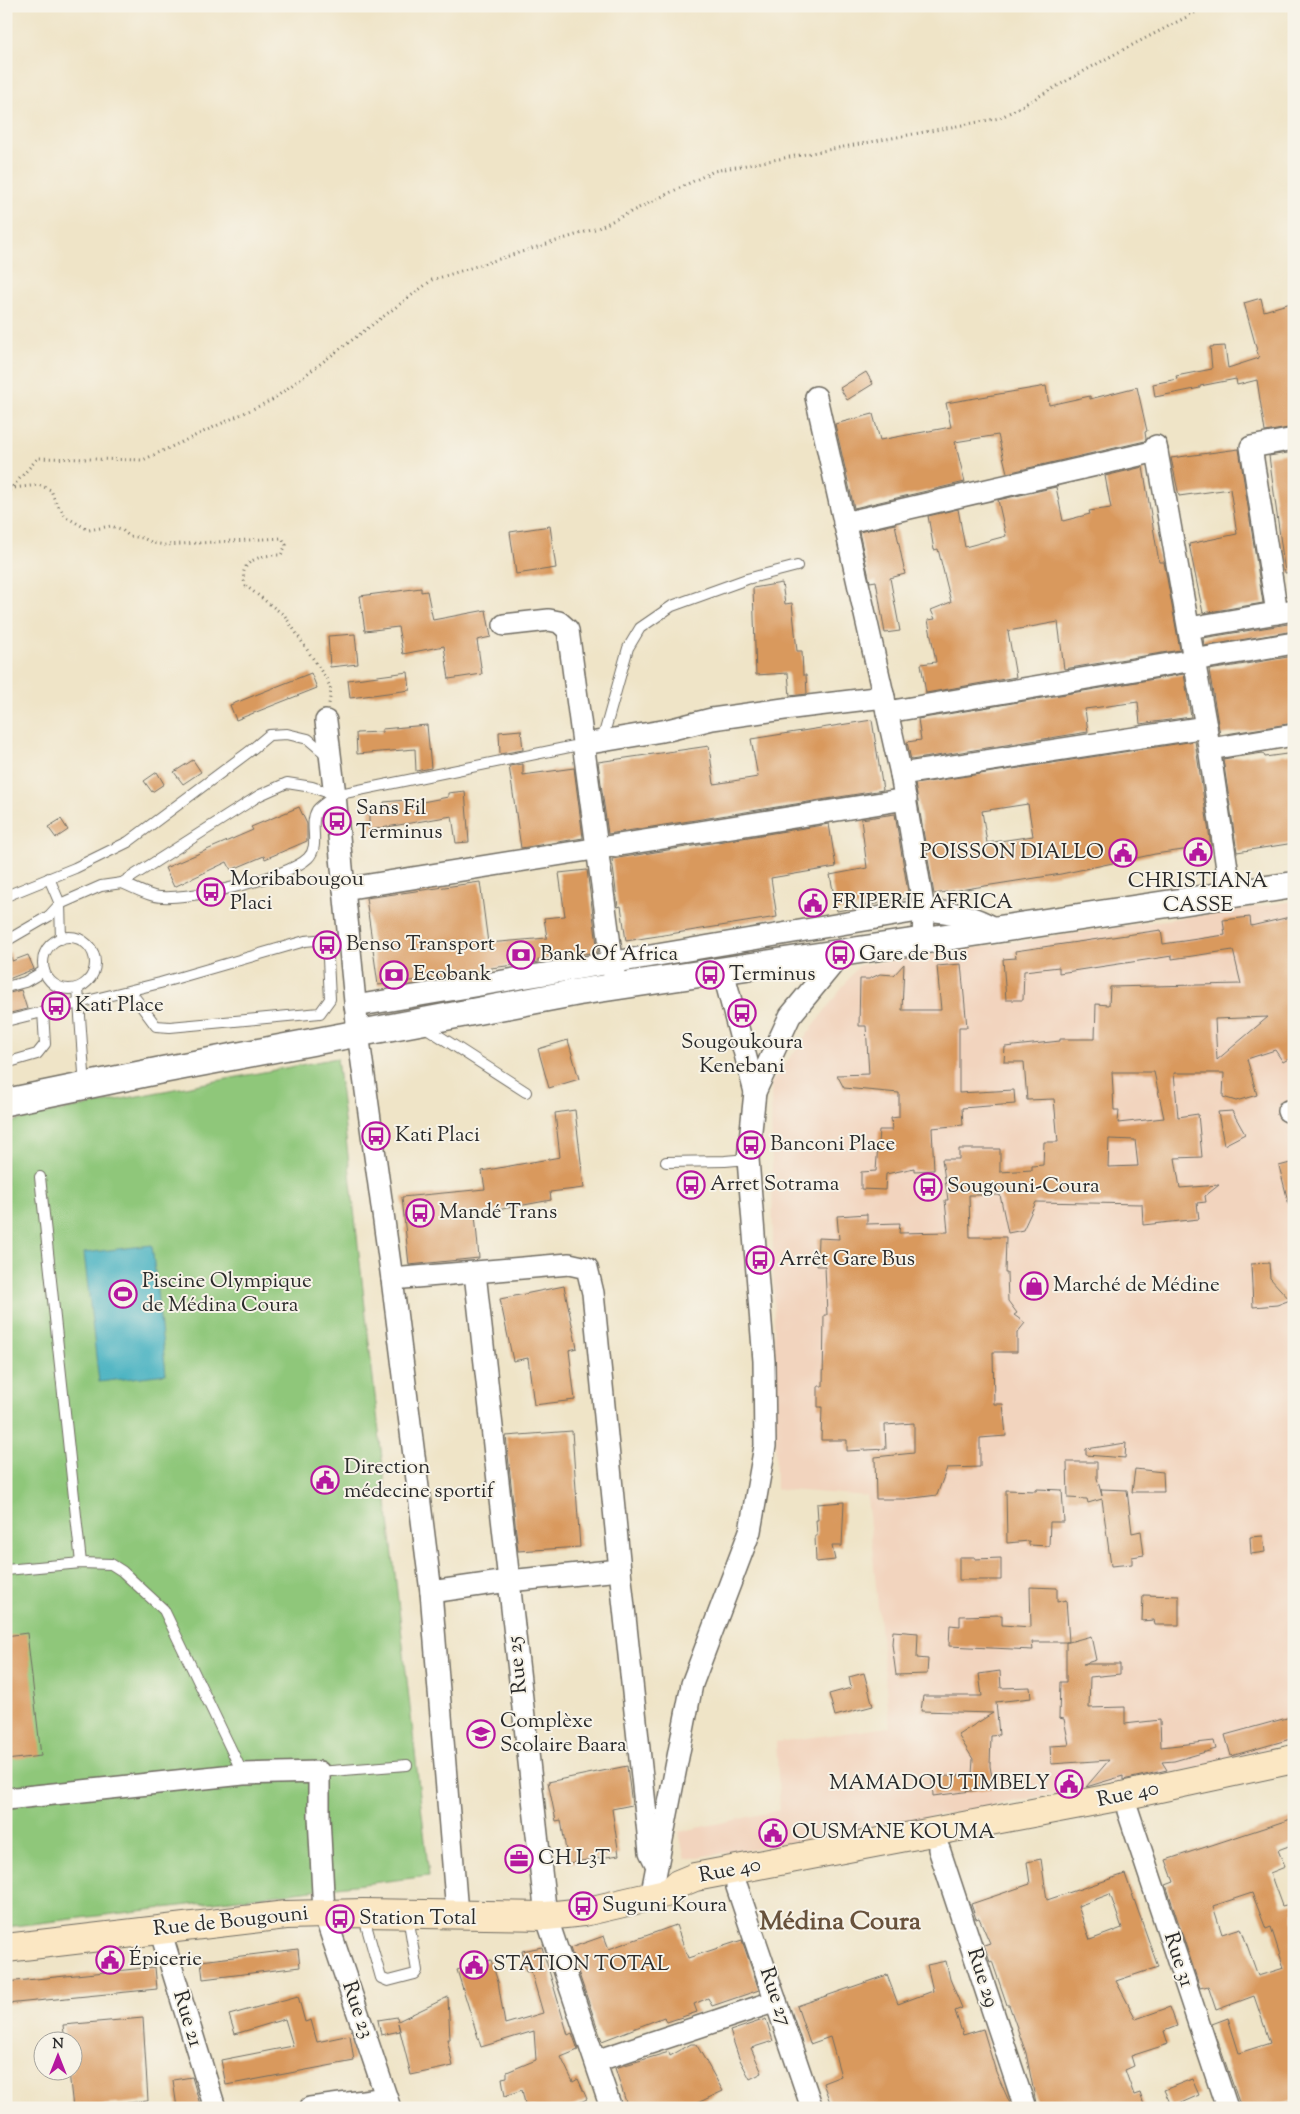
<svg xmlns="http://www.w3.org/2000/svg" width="1300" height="2114" font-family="'Sorts Mill Goudy',serif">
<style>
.built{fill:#f2d4be}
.green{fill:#8fc77a;stroke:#5d7952}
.water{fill:#44b1c1;stroke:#386e76}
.building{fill:#d9995d;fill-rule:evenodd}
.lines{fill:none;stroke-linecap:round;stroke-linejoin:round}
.service-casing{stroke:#706c62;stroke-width:12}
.minor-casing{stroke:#706c62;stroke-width:24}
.tertiary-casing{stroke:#706c62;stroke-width:29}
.secondary-casing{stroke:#706c62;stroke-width:30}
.path{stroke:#706c62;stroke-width:3;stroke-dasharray:1 4;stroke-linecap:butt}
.service{stroke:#fff;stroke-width:10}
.minor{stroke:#fff;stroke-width:21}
.tertiary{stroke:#fff;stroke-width:26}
.secondary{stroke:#fbe7c3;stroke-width:28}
.labels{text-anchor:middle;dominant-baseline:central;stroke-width:4;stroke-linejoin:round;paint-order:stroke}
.poi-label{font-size:21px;fill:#2b2b2b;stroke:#f7f3e8;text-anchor:start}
.street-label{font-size:21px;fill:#2b2b2b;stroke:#f7f3e8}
.district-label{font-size:26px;font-weight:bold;fill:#68523c;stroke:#f7f3e8}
</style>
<rect width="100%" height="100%" fill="#f7f3e8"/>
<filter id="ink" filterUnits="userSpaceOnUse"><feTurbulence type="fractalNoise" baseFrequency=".02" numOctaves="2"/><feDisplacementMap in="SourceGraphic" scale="10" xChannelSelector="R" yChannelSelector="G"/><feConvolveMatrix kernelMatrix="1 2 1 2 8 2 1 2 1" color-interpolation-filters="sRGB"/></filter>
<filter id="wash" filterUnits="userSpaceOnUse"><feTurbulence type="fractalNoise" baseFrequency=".0096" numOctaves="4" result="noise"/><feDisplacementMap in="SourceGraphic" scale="20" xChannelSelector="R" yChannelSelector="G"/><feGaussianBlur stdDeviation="1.12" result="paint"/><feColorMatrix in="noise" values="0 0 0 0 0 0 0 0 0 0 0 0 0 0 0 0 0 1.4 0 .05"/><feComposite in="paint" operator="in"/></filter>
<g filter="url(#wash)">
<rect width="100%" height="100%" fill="#efe4c7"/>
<polygon class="built" points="1294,901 1294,1740 1213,1765 783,1844 685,1859 679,1832 780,1810 776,1742 890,1727 867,1496 776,1489 771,1083 859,965"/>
<polygon class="green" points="337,1058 429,1876 6,1927 6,1124 33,1116"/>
<polygon class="water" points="152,1245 166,1374 99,1382 84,1253"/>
<g id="blocks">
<g class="building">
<polygon points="1261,298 1264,311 1294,302 1294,427 1265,432 1257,380 1237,385 1236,379 1200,386 1200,388 1155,397 1153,384 1177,379 1176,376 1212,369 1210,347 1225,346 1228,368 1259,358 1244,303"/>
<polygon points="866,372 873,384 847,400 840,388"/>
<polygon points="1046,386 1049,405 1090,396 1090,399 1137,387 1147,431 1145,432 1146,439 1145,441 1007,473 998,435 955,442 965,482 854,508 835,424 873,414 880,440 951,427 946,403"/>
<polygon points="1239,449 1263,603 1203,613 1189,544 1237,534 1230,489 1179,496 1171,458"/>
<polygon points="1294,452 1294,572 1285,573 1269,456"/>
<polygon points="1143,467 1159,562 1164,562 1180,650 1064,669 1058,622 1008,631 1016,677 926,693 921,664 936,662 928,620 935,619 931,610 951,602 938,549 934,550 928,516 958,509 965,547 1006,536 998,500 1056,487 1063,521 1090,514 1089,511 1111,508 1105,476"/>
<polygon points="895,524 905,574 890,578 900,631 885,633 876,581 870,582 859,532"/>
<polygon points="550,526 556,568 516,574 510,532"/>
<polygon points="782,583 785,604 792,603 797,651 802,651 803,675 806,675 807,694 790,696 788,673 756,675 753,588"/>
<polygon points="421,588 421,592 427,591 433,620 486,610 491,637 477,640 482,674 449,679 444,646 403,654 398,627 365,631 360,596"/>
<polygon points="1294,623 1294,631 1204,646 1203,638"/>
<polygon points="355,634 358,664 330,667 328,636"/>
<polygon points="1294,656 1294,723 1220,735 1209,670"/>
<polygon points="408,672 410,690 350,698 348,680"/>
<polygon points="311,673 317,688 236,720 230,705"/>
<polygon points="1184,674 1191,717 1140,724 1138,702 1085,709 1088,732 911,760 907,742 921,740 918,719"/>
<polygon points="872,720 883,790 608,834 598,762 709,746 714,784 758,777 751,739"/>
<polygon points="427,725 431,768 416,771 415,749 357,754 356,733 382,732 382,729"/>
<polygon points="521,730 523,750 500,754 499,732"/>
<path d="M1195 741 1211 846 1155 854 1061 874 934 894 915 784ZM1028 804 1033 836 987 843 982 811Z"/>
<polygon points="1263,753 1265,757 1294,753 1294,843 1237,852 1223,759"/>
<polygon points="193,760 201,772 183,784 174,772"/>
<polygon points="523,764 523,775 574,768 583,838 521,848 509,766"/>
<polygon points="157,772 164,784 152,792 144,781"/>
<polygon points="465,791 469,842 456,843 452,816 369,830 369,809 384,807 384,802 406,800 407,805 448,797 448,793"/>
<polygon points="299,807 307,824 307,841 265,859 264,856 231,870 227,862 174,887 165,868 253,830 251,827"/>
<polygon points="895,814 909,898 837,911 830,875 867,868 861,819"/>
<polygon points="61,819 68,830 56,838 48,827"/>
<polygon points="829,824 836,867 771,878 777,917 626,941 621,906 618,907 612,859"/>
<polygon points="587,870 598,952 538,960 538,962 491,968 491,970 484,972 378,985 366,898 480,882 488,943 547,938 544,918 565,916 559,873"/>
<path d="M1294 916V1056L1283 1062 1275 1050 1247 1059 1257 1095 1236 1101 1223 1097 1224 1073H1174L1178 1117 1198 1114 1202 1157 1175 1158 1180 1188 1219 1185 1205 1196 1206 1202 1197 1203 1199 1219 1143 1225 1142 1204 1036 1202 1023 1230 1008 1233 1000 1195H969L970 1237H1006L1005 1273H1007L1008 1301 1017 1313 1014 1315 1025 1323 1017 1333V1352H993L994 1404H1003L1006 1436 980 1438V1467L947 1468 937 1495 906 1499H876L875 1457 914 1453V1423L885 1425 886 1449 847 1451V1440H821L822 1407H818V1386H823L824 1315H827L825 1266H817L818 1238 839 1239 837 1216 867 1214V1224L900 1223 899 1233 948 1232 945 1200H948L942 1159H959V1149H1000V1172L1032 1170V1166L1043 1165 1044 1142H1058L1054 1099 1027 1100 1024 1062H1004L1005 1047 1060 1041V1039H1095L1096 1004 1109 1005 1110 987 1241 984 1233 950 1172 959V956L1059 973V967L1024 971 1023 1000H1006L1003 959 1016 958 1015 951 1161 930 1163 944 1225 935 1223 920 1250 917 1251 926ZM1268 1017 1217 1060 1215 1019ZM1112 1072H1154L1164 1118 1118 1123 1119 1110H1114ZM1109 1139 1135 1140 1138 1166 1108 1167Z"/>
<polygon points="10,952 12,961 28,955 34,969 6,980 6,953"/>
<polygon points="904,964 902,1010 941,1010 937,966 961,964 967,1027 959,1027 959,1093 1014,1090 1015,1104 962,1108 963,1125 932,1128 934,1170 914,1171 914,1168 886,1174 885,1190 861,1189 861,1172 876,1171 879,1130 892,1130 891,1118 899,1117 899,1093 844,1088 837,1075 869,1074 866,1026 859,1026 860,979 869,979 880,974 894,975"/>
<polygon points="21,990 27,1009 6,1014 6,994"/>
<polygon points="568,1040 579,1079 549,1088 538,1049"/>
<polygon points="575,1110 584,1188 550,1192 551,1200 475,1214 479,1258 409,1265 402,1197 485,1189 482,1171 560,1157 555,1113"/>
<polygon points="1232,1111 1245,1134 1224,1145 1218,1112"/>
<polygon points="1294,1162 1294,1204 1289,1205 1279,1166"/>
<polygon points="1269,1263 1270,1278 1290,1300 1277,1305 1253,1307 1251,1264"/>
<polygon points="564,1286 577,1348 569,1350 575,1400 534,1405 528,1358 513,1361 500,1299"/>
<polygon points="572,1431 580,1547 518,1551 506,1436"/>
<polygon points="1126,1443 1125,1458 1086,1455 1086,1449"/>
<polygon points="1067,1462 1097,1462 1097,1478 1102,1496 1101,1489 1127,1490 1132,1533 1141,1531 1144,1555 1132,1557 1132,1564 1111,1566 1102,1499 1088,1503 1087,1499 1068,1498"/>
<polygon points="1135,1469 1163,1472 1164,1492 1132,1492"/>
<polygon points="1037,1489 1062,1490 1064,1522 1050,1522 1049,1546 1029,1545 1029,1541 1007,1543 1006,1490 1036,1491"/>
<polygon points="844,1502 842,1546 832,1546 835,1560 816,1562 815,1536 817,1536 816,1520 818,1520 817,1504"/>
<polygon points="1263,1536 1265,1552 1251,1554 1250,1537"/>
<polygon points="959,1557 975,1557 975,1559 1001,1558 1001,1580 959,1580"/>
<polygon points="1030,1587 1057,1588 1057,1602 1066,1600 1069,1642 1091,1636 1096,1660 1083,1664 1120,1664 1120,1674 1090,1677 1089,1708 1125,1707 1125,1724 1160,1720 1161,1747 1214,1741 1216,1749 1174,1761 1162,1762 1167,1770 1123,1780 1123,1776 1086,1787 1109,1760 1051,1764 1050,1746 1069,1745 1064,1719 1059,1718 1060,1682 1066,1682 1066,1642 1069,1642 1032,1642 1033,1650 949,1646 950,1625 960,1626 960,1616 1002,1615 1002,1625 1031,1627"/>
<polygon points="1143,1595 1179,1596 1179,1625 1155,1625 1154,1620 1142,1621"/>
<polygon points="893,1631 918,1633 917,1658 928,1659 927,1674 896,1675 892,1644"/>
<polygon points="27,1633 41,1756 6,1760 6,1636"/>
<polygon points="1000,1671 1001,1688 1030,1687 1031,1698 996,1702 999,1735 991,1736 990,1766 994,1788 933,1796 932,1777 972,1775 973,1759 958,1735 993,1713 921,1711 923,1696 982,1696 979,1674"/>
<polygon points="864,1673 873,1706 835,1716 829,1694 851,1688 849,1677"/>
<polygon points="1294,1716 1294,1738 1231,1756 1225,1735"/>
<polygon points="627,1766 632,1805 612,1809 619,1855 568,1863 561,1820 556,1821 548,1782"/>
<path d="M1294 1818V1844L1278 1850 1285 1867 1270 1873 1282 1906 1294 1903V2099L1267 2108H1241L1212 2024 1228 2018 1239 2053 1270 2043 1254 1996 1216 2010 1208 1986 1200 1988 1166 1885 1174 1882 1166 1860ZM1252 1893 1266 1929 1271 1927 1284 1968 1258 1976 1241 1928 1222 1934 1213 1906Z"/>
<path d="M1041 1859 1047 1900 1125 1874 1158 1967 1116 1981 1136 2019 1170 2007 1177 2026 1164 2031 1168 2044 1131 2056 1134 2066 1125 2070 1134 2095 1140 2093 1145 2108H1037L1026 2053 1009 2005H1007L992 1961 990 1962 984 1945 990 1943 979 1918 976 1919 971 1904 1030 1884 1027 1862ZM1110 1894 1122 1928 1090 1940 1078 1906Z"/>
<polygon points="676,1925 688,1958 742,1940 759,1990 712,2006 708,1998 694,2004 697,2012 667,2022 664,2017 602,2041 570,1948 604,1936 609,1949"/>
<polygon points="542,1947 568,2035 572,2033 578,2050 561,2057 573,2082 578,2079 587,2099 568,2108 526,2108 522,2090 505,2096 502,2078 507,2077 507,2072 536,2060 534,2031 481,2047 457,1970 491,1960 498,1982 505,2024 543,2013 531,1971 526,1972 522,1951"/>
<polygon points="298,1949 300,1967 203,1979 201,1961"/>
<polygon points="946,1961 950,1979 962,2008 955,2011 963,2035 983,2029 996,2072 1012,2108 832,2108 823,2083 841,2076 830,2037 810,2044 797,2006 887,1975 898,2004 933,1991 927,1965"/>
<polygon points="155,1967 157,1989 6,2004 6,1982"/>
<polygon points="298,1996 305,2022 311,2020 317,2042 350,2035 354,2061 226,2085 221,2060 293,2046 285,2019 235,2034 229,2015"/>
<polygon points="448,1997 450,2039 447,2039 453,2066 411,2075 398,2023 400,2031 381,2035 378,2020 397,2017 398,2021"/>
<polygon points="143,2018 148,2101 73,2108 69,2072 72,2072 72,2042 65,2042 63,2025"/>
<polygon points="766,2019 773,2041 751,2048 762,2073 750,2079 739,2058 730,2031"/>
<polygon points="691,2044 696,2044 723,2091 687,2108 628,2108 615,2068 669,2052 670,2056"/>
<polygon points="192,2077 201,2108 177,2108 173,2080"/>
<polygon points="1192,2079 1199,2095 1172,2107 1164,2090"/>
</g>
</g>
</g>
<g filter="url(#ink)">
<use href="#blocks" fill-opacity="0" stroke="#706c62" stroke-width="1"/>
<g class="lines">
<g class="service-casing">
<g id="service">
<polyline points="602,741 628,648 640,628 672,606 747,579 797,566"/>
<path d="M335 795 312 787 287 783 260 795 122 883C132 887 143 893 154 896 181 903 288 878 308 858 321 845 308 825 317 810 321 805 330 800 335 795L584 744"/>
<polyline points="6,896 75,868 128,842 250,751 269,735 287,734 308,739 328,756"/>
<circle cx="69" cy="963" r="26"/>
<polyline points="61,939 60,904 101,886 122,883"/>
<polyline points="6,941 49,916 60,904 49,878"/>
<polyline points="6,987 25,982 44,971"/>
<polyline points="78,988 85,1087"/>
<polyline points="6,1021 160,983 305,941 327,939 330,999 320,1013 170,1027 156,1026 130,991"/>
<polyline points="422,1025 526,1092"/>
<polyline points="6,1063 37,1054 45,1044 43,1011"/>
<polyline points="666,1162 725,1161 748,1159"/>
<polyline points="40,1177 81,1563"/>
<polyline points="6,1570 81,1563 111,1564 122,1571 164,1610 243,1774"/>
<polyline points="319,1772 407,1765"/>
<polyline points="363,1914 381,1978 388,1981 415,1974 417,1971 408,1916"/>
</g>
</g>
<g class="minor-casing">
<g id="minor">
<polyline points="816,397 901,774 924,910 923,941"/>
<polyline points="1156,446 1206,727 1231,895"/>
<polyline points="844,523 1157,451"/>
<polyline points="1277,613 1251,447 1294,439"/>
<polyline points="504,625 549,620 559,622 568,630 614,975"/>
<polyline points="1189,628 1294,610"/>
<polyline points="887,712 1294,643"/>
<polyline points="326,721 335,795 358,1033 392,1279 431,1592 457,1913"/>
<polyline points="584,744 668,730 712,719 784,709 884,697"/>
<polyline points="1210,749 1294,735"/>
<polyline points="901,774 1206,727"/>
<polyline points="344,889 906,799"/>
<polyline points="723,971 755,1092"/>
<path d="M355 1006 924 910C956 913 969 914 998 930"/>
<polyline points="1288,1111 1294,1110"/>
<polyline points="475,1273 546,1916 611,2108"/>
<polyline points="392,1279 569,1264 587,1268 593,1293 620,1570 650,1852 655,1862"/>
<polyline points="431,1592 508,1581 620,1570"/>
<polyline points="6,1799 243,1774 319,1772 319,1816 324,1913 390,2108"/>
<polyline points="1128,1811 1227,2108"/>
<polyline points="939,1849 1025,2108"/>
<polyline points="737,1887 812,2108"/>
<polyline points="651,1897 692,1684 750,1531 765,1446 764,1361 748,1159 755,1092 790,1016 842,953"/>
<polyline points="160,1930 215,2108"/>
<polyline points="596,2061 776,2001"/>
<polyline points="310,2108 387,2098"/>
</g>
</g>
<g class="tertiary-casing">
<polyline id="tertiary" points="6,1102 157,1071 579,992 1294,885"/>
</g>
<g class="secondary-casing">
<polyline id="secondary" points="6,1948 286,1915 363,1913 546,1916 584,1912 670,1892 678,1884 695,1877 1122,1796 1294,1759"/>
</g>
<g class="path">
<path d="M6 484 13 488 39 485 51 490 55 501 66 517 89 530 111 526 121 529 129 536 143 538 153 543 165 545 282 538 286 545 281 555C262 554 235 561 246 586L285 616 327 680 331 690 329 704"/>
<polyline points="6,494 38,458 143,460 272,400 432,280 598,228 714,171 1000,118 1113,55 1208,6"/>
</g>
<use href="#service" class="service"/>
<use href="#minor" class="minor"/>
<use href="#tertiary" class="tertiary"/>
<use href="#secondary" class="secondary"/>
</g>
</g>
<defs>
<g id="bus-ring" transform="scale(1.4375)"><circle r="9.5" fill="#f7f3e8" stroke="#b5179e" stroke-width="1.5"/><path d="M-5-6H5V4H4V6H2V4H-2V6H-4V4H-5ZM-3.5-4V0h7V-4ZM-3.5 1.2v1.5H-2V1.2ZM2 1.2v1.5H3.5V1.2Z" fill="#b5179e"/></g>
<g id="civic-ring" transform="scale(1.4375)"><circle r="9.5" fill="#f7f3e8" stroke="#b5179e" stroke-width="1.5"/><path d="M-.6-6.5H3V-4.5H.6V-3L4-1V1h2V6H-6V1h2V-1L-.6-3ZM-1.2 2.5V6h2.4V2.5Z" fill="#b5179e"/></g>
<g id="bank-ring" transform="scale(1.4375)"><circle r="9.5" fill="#f7f3e8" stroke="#b5179e" stroke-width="1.5"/><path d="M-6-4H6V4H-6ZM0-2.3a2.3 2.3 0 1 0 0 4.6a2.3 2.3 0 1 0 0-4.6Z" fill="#b5179e"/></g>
<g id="shop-ring" transform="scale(1.4375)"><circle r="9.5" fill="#f7f3e8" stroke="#b5179e" stroke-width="1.5"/><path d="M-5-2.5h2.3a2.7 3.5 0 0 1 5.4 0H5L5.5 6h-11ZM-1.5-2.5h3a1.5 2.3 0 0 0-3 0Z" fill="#b5179e"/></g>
<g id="stadium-ring" transform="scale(1.4375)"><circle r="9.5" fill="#f7f3e8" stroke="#b5179e" stroke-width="1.5"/><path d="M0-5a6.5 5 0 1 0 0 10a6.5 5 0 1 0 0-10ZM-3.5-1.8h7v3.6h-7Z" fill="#b5179e"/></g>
<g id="school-ring" transform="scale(1.4375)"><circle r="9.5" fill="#f7f3e8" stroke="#b5179e" stroke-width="1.5"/><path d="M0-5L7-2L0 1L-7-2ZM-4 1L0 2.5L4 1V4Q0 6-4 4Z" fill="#b5179e"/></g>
<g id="office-ring" transform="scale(1.4375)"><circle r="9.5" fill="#f7f3e8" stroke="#b5179e" stroke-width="1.5"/><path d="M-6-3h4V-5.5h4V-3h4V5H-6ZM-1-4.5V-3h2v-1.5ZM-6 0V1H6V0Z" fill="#b5179e"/></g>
</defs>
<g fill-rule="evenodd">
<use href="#bus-ring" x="337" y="821"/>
<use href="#civic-ring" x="1198" y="852"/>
<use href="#civic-ring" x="1123" y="853"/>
<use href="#bus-ring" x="211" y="892"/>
<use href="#civic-ring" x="813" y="903"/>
<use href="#bus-ring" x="327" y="945"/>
<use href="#bank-ring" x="521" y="955"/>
<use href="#bus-ring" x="840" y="955"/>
<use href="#bank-ring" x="394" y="975"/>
<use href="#bus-ring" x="710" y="975"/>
<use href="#bus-ring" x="56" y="1006"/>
<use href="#bus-ring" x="742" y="1013"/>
<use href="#bus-ring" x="376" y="1136"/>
<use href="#bus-ring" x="751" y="1145"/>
<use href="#bus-ring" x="691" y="1185"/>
<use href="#bus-ring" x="928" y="1187"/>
<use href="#bus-ring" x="420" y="1213"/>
<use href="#bus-ring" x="760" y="1260"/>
<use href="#shop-ring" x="1034" y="1286"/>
<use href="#stadium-ring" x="123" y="1294"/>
<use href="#civic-ring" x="325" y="1480"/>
<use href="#school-ring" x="481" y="1734"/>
<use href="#civic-ring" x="1069" y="1784"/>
<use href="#civic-ring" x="773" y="1833"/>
<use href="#office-ring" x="519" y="1859"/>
<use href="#bus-ring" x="583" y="1906"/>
<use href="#bus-ring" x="340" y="1919"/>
<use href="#civic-ring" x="110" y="1960"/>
<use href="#civic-ring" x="474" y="1965"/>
</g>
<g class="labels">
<g class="poi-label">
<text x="356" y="809">Sans Fil<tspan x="356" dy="24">Terminus</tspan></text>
<text x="1104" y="853" text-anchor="end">POISSON DIALLO</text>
<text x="230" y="880">Moribabougou<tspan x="230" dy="24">Placi</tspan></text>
<text x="1198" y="882" text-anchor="middle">CHRISTIANA<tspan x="1198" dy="24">CASSE</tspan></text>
<text x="832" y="903">FRIPERIE AFRICA</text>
<text x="346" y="945">Benso Transport</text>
<text x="540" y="955">Bank Of Africa</text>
<text x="859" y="955">Gare de Bus</text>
<text x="413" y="975">Ecobank</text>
<text x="729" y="975">Terminus</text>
<text x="75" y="1006">Kati Place</text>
<text x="742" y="1043" text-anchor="middle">Sougoukoura<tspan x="742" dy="24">Kenebani</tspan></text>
<text x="395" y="1136">Kati Placi</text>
<text x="770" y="1145">Banconi Place</text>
<text x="710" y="1185">Arret Sotrama</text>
<text x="947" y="1187">Sougouni-Coura</text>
<text x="439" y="1213">Mandé Trans</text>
<text x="779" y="1260">Arrêt Gare Bus</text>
<text x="142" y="1282">Piscine Olympique<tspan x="142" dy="24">de Médina Coura</tspan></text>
<text x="1053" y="1286">Marché de Médine</text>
<text x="344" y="1468">Direction<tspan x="344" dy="24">médecine sportif</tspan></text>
<text x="500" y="1722">Complèxe<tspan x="500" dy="24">Scolaire Baara</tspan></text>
<text x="1050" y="1784" text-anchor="end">MAMADOU TIMBELY</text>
<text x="792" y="1833">OUSMANE KOUMA</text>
<text x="538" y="1859">CH L3T</text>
<text x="602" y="1906">Suguni Koura</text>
<text x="359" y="1919">Station Total</text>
<text x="129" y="1960">Épicerie</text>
<text x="493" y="1965">STATION TOTAL</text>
</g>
<g class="street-label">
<text transform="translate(518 1665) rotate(-96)">Rue 25</text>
<text transform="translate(1128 1795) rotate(-12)">Rue 40</text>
<text transform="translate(730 1871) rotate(-11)">Rue 40</text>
<text transform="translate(231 1922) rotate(-6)">Rue de Bougouni</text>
<text transform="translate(1178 1960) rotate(72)">Rue 31</text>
<text transform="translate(982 1978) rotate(72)">Rue 29</text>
<text transform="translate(775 1997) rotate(71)">Rue 27</text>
<text transform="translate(357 2010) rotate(71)">Rue 23</text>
<text transform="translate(187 2019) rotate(73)">Rue 21</text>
</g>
<g class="district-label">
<text x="840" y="1922">Médina Coura</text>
</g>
</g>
<rect width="1300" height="2114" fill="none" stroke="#f7f3e8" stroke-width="25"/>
<g transform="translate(58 2056)"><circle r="24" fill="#f7f3e8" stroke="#a5a39c"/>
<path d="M0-4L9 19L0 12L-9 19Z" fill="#b5179e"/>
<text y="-8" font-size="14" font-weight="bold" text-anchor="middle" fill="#2b2b2b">N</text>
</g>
</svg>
